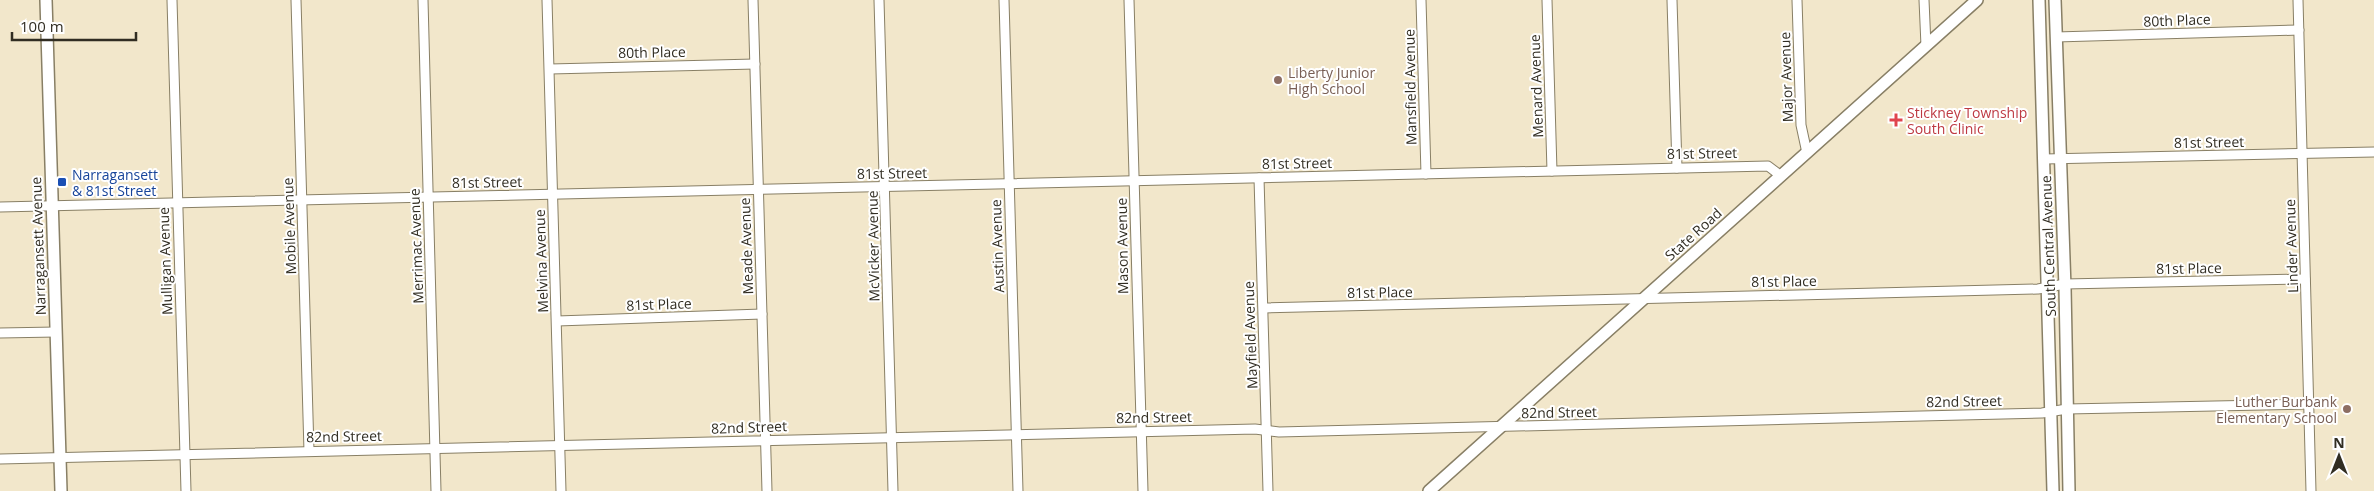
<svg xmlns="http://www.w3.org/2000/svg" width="2374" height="491" font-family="'Open Sans',sans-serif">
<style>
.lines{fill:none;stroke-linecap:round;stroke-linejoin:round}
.minor-casing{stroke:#887f65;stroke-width:11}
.tertiary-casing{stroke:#887f65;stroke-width:14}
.minor{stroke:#fff;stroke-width:9}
.tertiary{stroke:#fff;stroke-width:11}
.education-dot{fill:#8d6e63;stroke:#fff;stroke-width:2}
.health-dot{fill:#e0444e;stroke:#fff;stroke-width:2}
.transit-dot{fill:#1a4fb4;stroke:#fff;stroke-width:2}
.labels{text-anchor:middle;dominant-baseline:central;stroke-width:4;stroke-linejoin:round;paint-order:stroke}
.street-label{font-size:14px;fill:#312d22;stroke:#fff}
.education-label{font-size:14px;fill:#785e54;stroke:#fff;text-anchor:start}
.health-label{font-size:14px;fill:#be3a42;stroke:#fff;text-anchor:start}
.transit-label{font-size:14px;fill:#164399;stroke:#fff;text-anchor:start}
</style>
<rect width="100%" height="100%" fill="#f2e7cb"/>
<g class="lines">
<g class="minor-casing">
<g id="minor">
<polyline points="172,0 186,491"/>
<polyline points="296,0 309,451"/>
<polyline points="423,0 436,491"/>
<polyline points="547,0 561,491"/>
<polyline points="753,0 767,491"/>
<polyline points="879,0 893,491"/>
<polyline points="1004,0 1018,491"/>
<polyline points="1129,0 1143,491"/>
<polyline points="1421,0 1426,174"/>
<polyline points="1547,0 1552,171"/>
<polyline points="1672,0 1677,168"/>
<polyline points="1797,0 1801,125 1807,153"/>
<polyline points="1924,0 1926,46"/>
<polyline points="2298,0 2311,491"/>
<polyline points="2056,37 2299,30"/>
<polyline points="550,69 755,64"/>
<polyline points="2044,159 2374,152"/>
<polyline points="1259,178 1268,491"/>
<polyline points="0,207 1768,166 1781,176"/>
<polyline points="1264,308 2038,289 2065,284 2305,279"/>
<polyline points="557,321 762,314"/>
<polyline points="0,333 56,332"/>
<polyline points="0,459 1255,429 1279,432 2042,413 2067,409 2309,404"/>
</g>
</g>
<g class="tertiary-casing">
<g id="tertiary">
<polyline points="46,0 61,491"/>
<polyline points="2039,0 2053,491"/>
<polyline points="2055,0 2065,288 2069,491"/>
<polyline points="1429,491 1977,0"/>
</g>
</g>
<use href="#minor" class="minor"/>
<use href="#tertiary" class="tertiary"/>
</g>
<g class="education-dot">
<circle cx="1278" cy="80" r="5"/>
<circle cx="2347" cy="409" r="5"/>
</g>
<path class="health-dot" d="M1893.5 112.5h5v5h5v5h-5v5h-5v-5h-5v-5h5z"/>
<rect class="transit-dot" x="57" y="177" width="10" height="10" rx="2.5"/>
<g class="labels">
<g class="street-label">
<text transform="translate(2177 20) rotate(-2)">80th Place</text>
<text transform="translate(652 52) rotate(-1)">80th Place</text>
<text transform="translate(1786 77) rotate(-92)">Major Avenue</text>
<text transform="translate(1536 86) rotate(-92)">Menard Avenue</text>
<text transform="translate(1410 87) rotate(-91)">Mansfield Avenue</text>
<text transform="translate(2209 142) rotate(-1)">81st Street</text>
<text transform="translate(1702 153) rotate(-1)">81st Street</text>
<text transform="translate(1297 163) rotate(-1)">81st Street</text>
<text transform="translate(892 173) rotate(-1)">81st Street</text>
<text transform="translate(487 182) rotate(-1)">81st Street</text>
<text transform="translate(289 226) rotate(-92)">Mobile Avenue</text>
<text transform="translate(1693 234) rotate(-42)">State Road</text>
<text transform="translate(38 246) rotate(-92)">Narragansett Avenue</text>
<text transform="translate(416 246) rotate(-92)">Merrimac Avenue</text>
<text transform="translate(746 246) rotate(-92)">Meade Avenue</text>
<text transform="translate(873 246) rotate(-91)">McVicker Avenue</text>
<text transform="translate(997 246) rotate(-92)">Austin Avenue</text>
<text transform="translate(1122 246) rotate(-91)">Mason Avenue</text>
<text transform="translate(2048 246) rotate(-92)">South Central Avenue</text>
<text transform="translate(2291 246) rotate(-92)">Linder Avenue</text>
<text transform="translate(165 261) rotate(-92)">Mulligan Avenue</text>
<text transform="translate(541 261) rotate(-92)">Melvina Avenue</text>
<text transform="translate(2189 268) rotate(-1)">81st Place</text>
<text transform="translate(1784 281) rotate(-1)">81st Place</text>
<text transform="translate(1380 292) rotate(-1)">81st Place</text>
<text transform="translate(659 304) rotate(-2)">81st Place</text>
<text transform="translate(1250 335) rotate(-92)">Mayfield Avenue</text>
<text transform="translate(1964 401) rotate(-1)">82nd Street</text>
<text transform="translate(1559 412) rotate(-1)">82nd Street</text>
<text transform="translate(1154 417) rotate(-1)">82nd Street</text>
<text transform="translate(749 427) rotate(-2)">82nd Street</text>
<text transform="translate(344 436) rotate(-1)">82nd Street</text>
</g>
<g class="education-label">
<text x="1288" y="72">Liberty Junior<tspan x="1288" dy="16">High School</tspan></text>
<text x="2337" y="401" text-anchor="end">Luther Burbank<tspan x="2337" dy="16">Elementary School</tspan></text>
</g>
<g class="health-label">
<text x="1907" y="112">Stickney Township<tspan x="1907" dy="16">South Clinic</tspan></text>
</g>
<g class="transit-label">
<text x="72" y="174">Narragansett<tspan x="72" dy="16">&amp; 81st Street</tspan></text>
</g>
</g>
<g transform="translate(2339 456)" stroke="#ffffff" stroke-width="4" paint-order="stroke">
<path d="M0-4L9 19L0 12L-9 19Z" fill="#312d22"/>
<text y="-8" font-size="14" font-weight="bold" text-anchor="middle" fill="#312d22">N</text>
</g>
<path d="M12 32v8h124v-8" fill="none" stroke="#312d22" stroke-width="2.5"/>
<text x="20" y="32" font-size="15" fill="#312d22" stroke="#ffffff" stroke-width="4" paint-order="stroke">100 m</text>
</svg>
